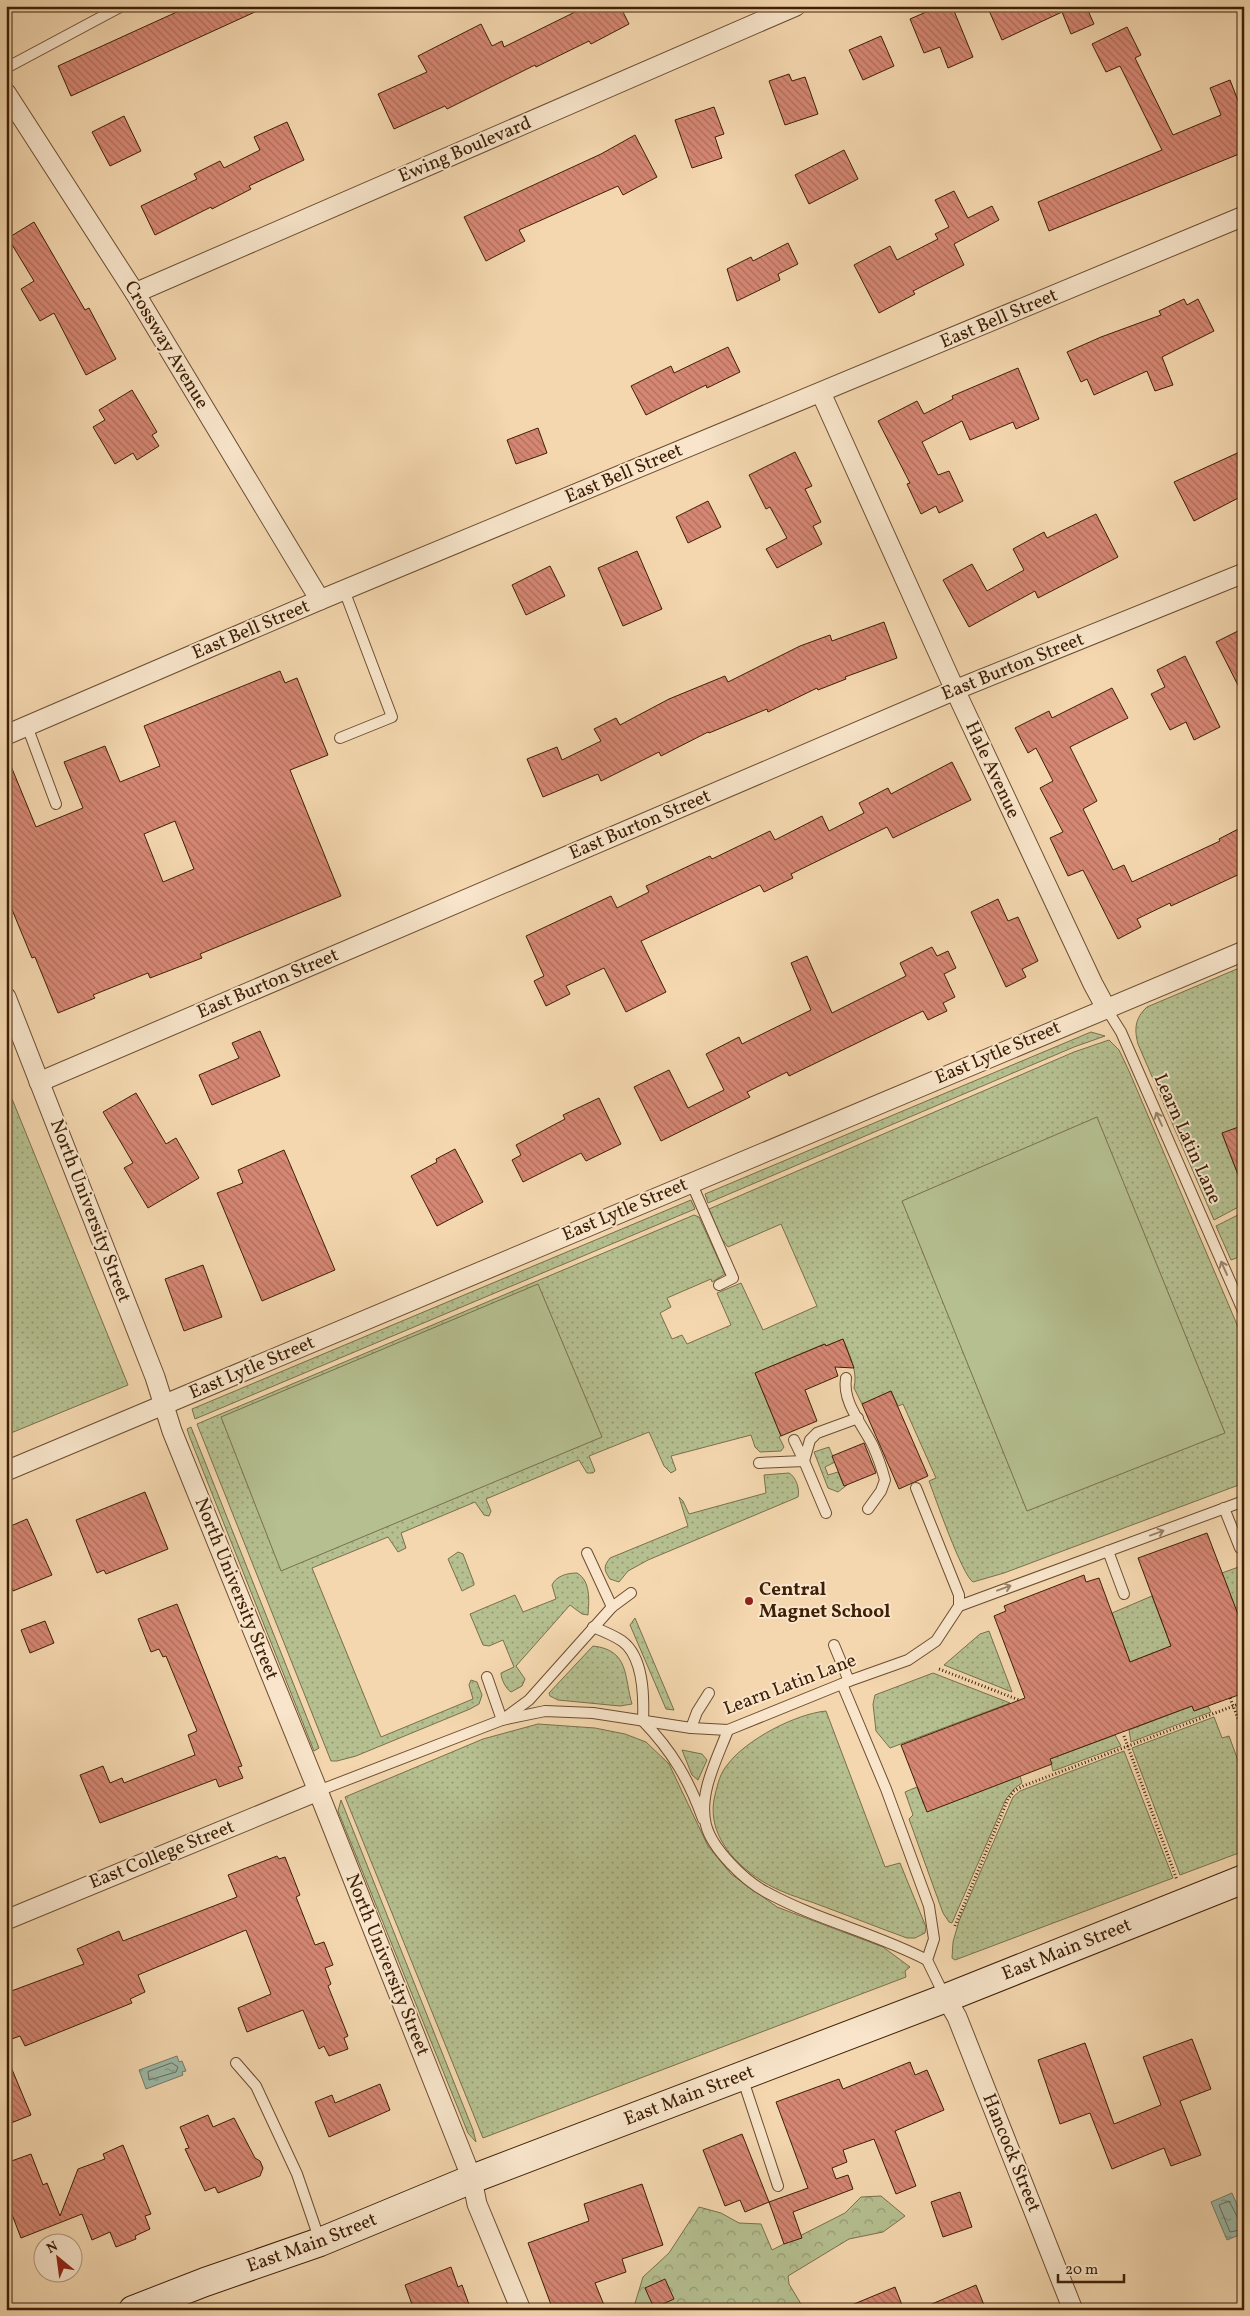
<svg xmlns="http://www.w3.org/2000/svg" width="1250" height="2316" font-family="Vollkorn,serif">
<style>
.grass{fill:url(#grass-dots);stroke:#7a704b}
.forest{fill:url(#forest-crowns);stroke:#7a704b}
.pitch{fill:#b5bf90;stroke:#7a704b}
.water{fill:url(#water-ripples);stroke:#767c68}
.lines{fill:none;stroke-linecap:round;stroke-linejoin:round}
.shore{stroke:#6d6d58;stroke-width:1}
.building{fill:url(#building-back-hatch);stroke:#3e2006;fill-rule:evenodd}
.lane-casing{stroke:#6c4e30;stroke-width:12}
.street-casing{stroke:#6c4e30;stroke-width:21}
.secondary-casing{stroke:#3e2006;stroke-width:30}
.path{stroke:#3e2006;stroke-width:3;stroke-dasharray:1 2.5;stroke-linecap:butt}
.lane{stroke:#f8e5cb;stroke-width:10}
.street{stroke:#f8e5cb;stroke-width:19}
.secondary{stroke:#f8e5cb;stroke-width:28}
.oneway{stroke:#9b8268}
.poi-dot{fill:#8f2418;stroke:#f8e5cb;stroke-width:2}
.labels{text-anchor:middle;dominant-baseline:central;stroke-width:4;stroke-linejoin:round;paint-order:stroke}
.street-label{font-size:19px;fill:#3e2006;stroke:#f8e5cb}
.poi-label{font-size:19px;font-weight:bold;fill:#3e2006;stroke:#f8e5cb;text-anchor:start}
</style>
<defs>
<pattern id="grass-dots" width="8" height="8" patternUnits="userSpaceOnUse" patternTransform="scale(1.25)"><rect width="8" height="8" fill="#b5bf90"/><path d="M2 2h.1M6 6h.1" fill="none" stroke="#959b74" stroke-width="1.8" stroke-linecap="round"/></pattern>
<pattern id="forest-crowns" width="20" height="18" patternUnits="userSpaceOnUse" patternTransform="scale(1.25)"><rect width="20" height="18" fill="#b5bf90"/><path d="M2 6a3 3 0 1 1 6 0M12 15a3 3 0 1 1 6 0" fill="none" stroke="#959b74"/></pattern>
<pattern id="water-ripples" width="26" height="14" patternUnits="userSpaceOnUse" patternTransform="scale(1.25)"><rect width="26" height="14" fill="#9cbaaa"/><path d="M2 4q2-2 4 0t4 0M15 11q2-2 4 0t4 0" fill="none" stroke="#819788"/></pattern>
<pattern id="building-back-hatch" width="6" height="6" patternUnits="userSpaceOnUse" patternTransform="scale(1.25)"><rect width="6" height="6" fill="#d68774"/><path d="M-1 5l2 2M0 0l6 6M5-1l2 2" fill="none" stroke="#af6e5d"/></pattern>
</defs>
<rect width="100%" height="100%" fill="#f4d7af"/>
<filter id="stains"><feTurbulence type="fractalNoise" baseFrequency=".004" numOctaves="4"/><feColorMatrix values="0 0 0 0 .2 0 0 0 0 .09 0 0 0 0 .02 0 0 0 .5 -.17"/></filter>
<radialGradient id="worn" r=".72"><stop offset=".6" stop-color="#630" stop-opacity="0"/><stop offset="1" stop-color="#630" stop-opacity=".3"/></radialGradient>
<g class="grass">
<path d="M1244 966V1125L1222 1134 1244 1189V1204L1214 1220 1138 1044C1134 1029 1135 1018 1147 1007Z"/>
<polygon points="1091,1032 1105,1036 1074,1047 708,1203 705,1194"/>
<path d="M1109 1040 1119 1050 1129 1071 1244 1341V1483L1004 1573 973 1582C962 1575 935 1497 929 1481L936 1478 903 1404 898 1406 891 1391 862 1404 854 1388C858 1372 850 1356 843 1339L826 1346 824 1344 755 1373 781 1436 779 1437 784 1447 781 1451 760 1452 755 1447 751 1435 671 1456 676 1470 671 1473 664 1466 649 1432 589 1456 595 1471 593 1473H587L579 1460 486 1499 491 1511 489 1516 484 1515 475 1502 401 1533 406 1548 398 1552 388 1537 312 1568 381 1737 473 1699 469 1685 471 1680 477 1682 482 1695 479 1704 470 1709 356 1756 337 1761H331L197 1424 694 1215 699 1217 725 1274 712 1282 711 1279 667 1298 671 1307 660 1313 672 1339 682 1335 687 1344 731 1325 717 1293 741 1283 763 1330 817 1306 781 1224 728 1247 721 1238 709 1209 1074 1052Z"/>
<polygon points="6,1084 128,1385 6,1435"/>
<polygon points="691,1200 695,1209 195,1419 192,1409"/>
<polygon points="1244,1212 1244,1255 1231,1260 1216,1226"/>
<polygon points="191,1427 319,1748 314,1751 190,1438 187,1429"/>
<polygon points="829,1447 835,1462 825,1467 828,1475 838,1472 844,1486 847,1485 838,1492 828,1488 814,1452"/>
<path d="M789 1473C796 1477 800 1489 798 1497L648 1560 628 1571 619 1582 610 1579C604 1570 603 1567 610 1558L688 1526 679 1497 683 1501 689 1514 766 1493 764 1475Z"/>
<polygon points="458,1552 463,1554 474,1583 474,1585 462,1591 448,1559"/>
<polygon points="1244,1565 1244,1620 1240,1621 1222,1573"/>
<path d="M577 1573C591 1581 589 1601 588 1615L582 1614 570 1605 516 1666 525 1679 522 1686 511 1692C506 1689 501 1679 501 1673L514 1667 503 1640 489 1646 483 1645 470 1614 515 1595 523 1612 556 1599 552 1585C556 1576 567 1573 577 1573Z"/>
<polygon points="1152,1596 1171,1646 1130,1662 1112,1613"/>
<polygon points="635,1618 674,1710 666,1709 630,1625"/>
<polygon points="989,1631 1012,1692 944,1665 980,1634"/>
<path d="M593 1646C630 1650 624 1678 632 1704L620 1706 558 1700 550 1696 549 1693Z"/>
<polygon points="933,1673 1010,1703 890,1748 876,1731 873,1704 875,1695"/>
<polygon points="1192,1706 1194,1711 1208,1706 1211,1712 1131,1742 1129,1730"/>
<path d="M826 1711 885 1867 900 1863 926 1927 925 1933 915 1938H907C879 1928 852 1917 825 1907 810 1901 794 1897 779 1890 743 1874 704 1838 715 1795 718 1783 720 1773 728 1764 746 1740 795 1714 826 1711Z"/>
<polygon points="1214,1717 1222,1738 1229,1736 1244,1777 1244,1851 1180,1875 1132,1748"/>
<polygon points="538,1724 595,1728 625,1734 646,1742 669,1764 708,1846 731,1874 777,1907 883,1947 910,1967 905,1971 906,1977 483,2138 345,1797 483,1739"/>
<polygon points="1115,1735 1121,1746 1053,1771 1050,1759"/>
<polygon points="682,1750 702,1754 707,1760 698,1780 692,1775"/>
<polygon points="1124,1751 1173,1878 955,1960 952,1958 953,1942 959,1921 1013,1797 1020,1791"/>
<polygon points="1020,1776 1022,1783 1015,1788 1006,1799 952,1923 949,1922 943,1913 909,1819 913,1815 905,1792 917,1787 927,1811"/>
<polygon points="341,1800 473,2130 476,2142 468,2133 338,1811"/>
</g>
<polygon class="forest" points="881,2196 905,2216 883,2232 849,2239 788,2276 789,2284 801,2304 799,2310 633,2310 643,2277 669,2253 699,2207 721,2213 739,2223 761,2224 772,2250 845,2213 861,2197"/>
<g class="pitch">
<polygon points="1097,1117 1225,1433 1027,1511 902,1201"/>
<polygon points="538,1284 602,1437 281,1571 221,1417"/>
</g>
<g class="water">
<polygon points="177,2056 179,2062 182,2061 186,2071 182,2072 183,2075 146,2089 139,2070"/>
<polygon points="1232,2193 1244,2221 1244,2233 1227,2240 1211,2202"/>
</g>
<g class="lines">
<g class="shore">
<polygon points="172,2063 178,2067 176,2072 149,2080 148,2072"/>
<polyline points="1244,2221 1238,2218 1229,2201 1219,2205 1230,2232 1244,2229"/>
</g>
</g>
<g class="building">
<polygon points="190,6 268,6 71,96 58,66"/>
<polygon points="572,6 620,6 629,24 591,44 589,41 536,67 535,65 447,109 445,106 394,129 378,94 427,72 418,56 481,24 492,46 502,41 504,47 575,12"/>
<polygon points="940,6 952,6 973,57 948,68 940,47 924,53 910,19"/>
<polygon points="987,6 1086,6 1094,24 1071,34 1062,12 1002,40"/>
<polygon points="1127,27 1141,55 1135,58 1173,135 1221,115 1210,88 1230,80 1244,116 1244,152 1049,231 1038,202 1162,150 1120,66 1106,72 1092,44"/>
<polygon points="881,36 894,66 863,80 849,50"/>
<polygon points="789,74 792,81 805,77 818,114 785,125 769,81"/>
<polygon points="714,107 724,134 715,137 722,158 692,168 675,120"/>
<polygon points="124,116 141,151 110,166 92,132"/>
<polygon points="287,122 304,160 249,186 251,189 212,209 211,207 155,235 141,206 197,179 194,174 220,161 224,168 260,150 254,137"/>
<polygon points="635,135 657,177 623,195 618,186 519,230 525,241 486,261 464,217 601,154"/>
<polygon points="844,150 858,179 809,204 795,175"/>
<polygon points="954,191 968,218 992,206 999,220 954,244 964,265 913,291 915,294 879,313 854,265 890,246 897,260 938,239 935,234 949,227 935,200"/>
<polygon points="34,222 85,310 89,308 116,359 86,375 54,313 40,321 21,289 34,281 8,238"/>
<polygon points="788,243 798,264 778,274 780,280 737,301 727,269 751,257 753,261"/>
<polygon points="1184,299 1187,305 1198,299 1214,331 1162,357 1173,385 1155,391 1147,371 1094,395 1087,379 1081,382 1067,352 1101,337 1161,315 1159,311"/>
<polygon points="728,347 740,372 707,388 706,385 646,415 631,386 671,366 674,373"/>
<polygon points="1018,368 1039,419 1016,429 1013,422 970,440 962,421 922,442 938,475 949,471 963,501 939,513 936,506 921,514 907,484 910,483 878,421 917,401 924,414 953,399 952,396"/>
<polygon points="132,390 157,432 152,435 159,446 137,460 133,453 115,464 93,427 105,420 99,410"/>
<polygon points="538,428 547,453 516,464 507,440"/>
<polygon points="1244,450 1244,495 1194,521 1174,482"/>
<polygon points="795,452 812,486 805,489 821,522 813,526 822,544 777,568 766,549 787,538 770,507 766,509 749,475"/>
<polygon points="708,501 721,527 688,543 676,517"/>
<polygon points="1096,514 1118,557 1038,598 1035,591 969,627 943,580 972,564 987,591 1024,570 1013,549 1044,532 1047,538"/>
<polygon points="637,551 662,609 623,626 598,568"/>
<polygon points="550,566 565,596 526,615 512,585"/>
<polygon points="884,622 897,658 845,677 846,679 818,690 817,688 768,712 767,709 709,733 708,732 661,756 659,752 601,781 598,774 543,797 527,759 557,747 562,760 601,741 594,729 616,718 620,725 669,699 725,676 728,682 800,646 830,635 832,641"/>
<polygon points="1244,628 1244,697 1216,642"/>
<polygon points="1185,656 1220,727 1194,740 1186,722 1170,730 1151,694 1165,687 1157,670"/>
<path d="M280 671 285 683 297 678 328 755 290 770 341 896 200 954 202 958 150 978 148 973 93 995 95 998 58 1013 35 957 32 958 6 895V754L36 827 83 808 64 762 105 746 120 782 160 766 144 726ZM175 821 194 869 163 882 144 834Z"/>
<polygon points="1112,688 1128,718 1070,747 1097,801 1083,809 1113,870 1124,865 1132,882 1220,841 1219,839 1244,826 1244,872 1171,906 1170,903 1137,919 1141,927 1118,939 1083,870 1068,876 1050,838 1063,832 1040,788 1053,781 1036,748 1028,753 1015,728 1049,711 1052,718"/>
<polygon points="952,762 971,800 893,838 887,827 791,874 793,878 764,892 760,885 641,941 666,992 626,1012 604,968 566,986 570,994 546,1006 534,981 544,976 526,936 611,896 617,908 649,892 646,886 710,856 712,859 770,831 775,840 822,816 829,831 864,813 859,803 888,788 891,794"/>
<polygon points="998,899 1008,921 1018,917 1038,961 1022,969 1026,977 1006,987 971,912"/>
<polygon points="932,947 937,956 948,951 956,968 944,974 955,997 943,1003 947,1011 928,1020 923,1011 789,1076 787,1072 747,1092 750,1097 661,1141 634,1087 669,1070 688,1108 724,1090 706,1054 739,1037 742,1044 811,1010 791,963 807,956 832,1013 906,976 900,963"/>
<polygon points="260,1031 280,1076 212,1105 199,1075 239,1058 232,1043"/>
<polygon points="136,1093 166,1144 176,1138 199,1178 148,1208 124,1168 133,1163 103,1112"/>
<polygon points="599,1098 621,1144 586,1161 581,1153 523,1182 512,1160 521,1155 516,1145 565,1119 563,1115"/>
<polygon points="1244,1125 1244,1185 1242,1185 1222,1133"/>
<polygon points="455,1149 483,1202 437,1226 411,1176 437,1162 436,1159"/>
<polygon points="284,1150 335,1270 262,1301 217,1193 243,1183 238,1170"/>
<polygon points="203,1265 222,1317 184,1331 165,1279"/>
<polygon points="843,1339 854,1368 835,1367 838,1376 805,1390 817,1421 781,1436 755,1373 825,1344 826,1346"/>
<polygon points="891,1391 928,1476 899,1489 862,1404"/>
<polygon points="864,1443 876,1473 844,1486 832,1456"/>
<polygon points="145,1492 168,1549 106,1574 104,1570 97,1573 76,1520"/>
<polygon points="27,1519 52,1575 13,1591 6,1575 6,1528"/>
<polygon points="1207,1533 1244,1630 1244,1693 1194,1711 1192,1706 1050,1759 1052,1764 927,1812 901,1745 1025,1698 994,1616 1006,1611 1004,1606 1084,1575 1086,1582 1099,1578 1130,1662 1171,1646 1138,1558"/>
<polygon points="177,1604 242,1766 238,1767 243,1778 219,1787 216,1779 100,1823 80,1775 103,1766 110,1783 122,1778 124,1783 195,1755 188,1735 197,1731 166,1656 163,1657 159,1649 151,1652 138,1619"/>
<polygon points="45,1621 54,1643 30,1653 21,1630"/>
<polygon points="277,1856 279,1859 285,1857 300,1895 296,1897 315,1945 324,1942 333,1965 325,1968 331,1984 328,1986 348,2036 344,2038 348,2049 329,2056 324,2046 319,2049 303,2010 247,2032 238,2008 271,1994 246,1930 138,1975 145,1992 130,1999 132,2003 25,2046 20,2036 6,2041 6,1993 84,1964 77,1949 119,1931 123,1941 237,1897 228,1875"/>
<polygon points="1192,2039 1211,2089 1180,2101 1201,2155 1171,2166 1164,2148 1112,2169 1090,2113 1060,2124 1038,2060 1085,2043 1114,2124 1161,2105 1143,2057"/>
<polygon points="6,2055 31,2115 6,2125"/>
<polygon points="910,2062 915,2075 927,2070 944,2110 895,2131 916,2186 896,2194 874,2139 843,2150 847,2162 832,2168 836,2179 848,2175 853,2189 793,2212 802,2238 784,2244 769,2202 808,2188 776,2102 839,2079 843,2089"/>
<polygon points="380,2084 390,2110 329,2137 315,2102 332,2095 335,2103"/>
<polygon points="208,2115 213,2127 234,2118 255,2158 260,2161 263,2168 260,2176 218,2193 215,2187 205,2191 185,2149 189,2148 180,2127"/>
<polygon points="742,2134 769,2202 745,2212 740,2200 725,2206 703,2150"/>
<polygon points="123,2145 151,2214 145,2216 150,2229 135,2236 136,2239 116,2247 110,2232 92,2240 82,2214 21,2238 6,2199 12,2195 6,2180 6,2163 31,2154 43,2185 47,2183 60,2216 78,2169 105,2159 103,2154"/>
<polygon points="642,2184 663,2245 622,2259 626,2272 595,2283 606,2310 553,2310 528,2243 589,2221 584,2204"/>
<polygon points="960,2192 972,2227 943,2237 931,2202"/>
<polygon points="451,2267 458,2287 462,2285 471,2310 414,2310 405,2285"/>
<polygon points="665,2279 674,2299 654,2308 645,2288"/>
<polygon points="976,2285 986,2310 918,2310"/>
<polygon points="895,2287 904,2310 842,2310 842,2309"/>
</g>
<g class="lines">
<g class="lane-casing">
<g id="lane">
<polyline points="6,68 122,6"/>
<polyline points="27,726 56,804"/>
<polyline points="340,738 392,717 344,590"/>
<polyline points="1106,1008 1121,1032 1244,1313"/>
<polyline points="691,1182 733,1278 719,1285"/>
<path d="M846 1378C842 1403 863 1425 873 1446 878 1457 882 1469 885 1480L881 1491 868 1509"/>
<polyline points="794,1440 804,1461"/>
<polyline points="804,1461 810,1440 817,1433 858,1418"/>
<polyline points="759,1463 804,1461 826,1513"/>
<polyline points="916,1488 959,1595 959,1606"/>
<polyline points="1224,1508 1240,1548"/>
<polyline points="1108,1551 1124,1594"/>
<polyline points="587,1553 612,1607"/>
<path d="M593 1627C603 1631 613 1635 622 1641 644 1657 644 1697 643 1721 672 1751 689 1780 703 1819"/>
<polyline points="834,1645 849,1681"/>
<polyline points="487,1677 502,1720 529,1700 612,1607 631,1593"/>
<polyline points="842,1684 886,1789 929,1906 934,1939 927,1960 945,1997"/>
<polyline points="691,1728 697,1712 709,1693"/>
<path d="M728 1730C717 1759 698 1794 706 1825 712 1849 745 1881 766 1892 817 1920 875 1933 927 1960"/>
<polyline points="318,1791 502,1720 545,1711 593,1713 691,1728 728,1730 849,1681 908,1660 936,1641 959,1606 1244,1501"/>
<polyline points="236,2063 256,2086 297,2174 320,2241"/>
<polyline points="742,2077 778,2186"/>
</g>
</g>
<g class="street-casing">
<g id="street">
<polyline points="6,93 135,293 320,600"/>
<polyline points="135,293 796,6"/>
<polyline points="821,393 955,690 1093,984 1106,1008"/>
<polyline points="6,735 320,600 1244,216"/>
<polyline points="6,997 155,1377 172,1431 318,1791 472,2179 477,2204 521,2310"/>
<polyline points="39,1082 955,690 1244,573"/>
<polyline points="6,1471 1244,951"/>
<polyline points="6,1920 318,1791"/>
<polyline points="946,1998 957,2017 1073,2310"/>
</g>
</g>
<g class="secondary-casing">
<g id="secondary">
<path id="s1" d="M133 2310 205 2282 320 2242 472 2179 946 1998 1244 1879"/>
</g>
</g>
<g class="path">
<polyline points="939,1669 1019,1700"/>
<polyline points="1230,1698 1244,1734"/>
<polyline points="1124,1736 1177,1880"/>
<polyline points="955,1926 1008,1799 1014,1791 1023,1786 1244,1702"/>
</g>
<use href="#lane" class="lane"/>
<use href="#street" class="street"/>
<use href="#secondary" class="secondary"/>
</g>
<defs><path id="oneway-shaft" d="M-6 0H5M1.5-3L5.5 0L1.5 3" fill="none" stroke-width="1.6" stroke-linecap="round" stroke-linejoin="round" transform="scale(1.25)"/></defs>
<g class="oneway">
<use href="#oneway-shaft" transform="translate(1159 1119) rotate(-114)"/>
<use href="#oneway-shaft" transform="translate(1224 1268) rotate(-114)"/>
<use href="#oneway-shaft" transform="translate(1157 1533) rotate(-20)"/>
<use href="#oneway-shaft" transform="translate(1004 1588) rotate(-20)"/>
</g>
<circle class="poi-dot" cx="749" cy="1601" r="5"/>
<g class="labels">
<g class="street-label">
<text transform="translate(465 150) rotate(-23)">Ewing Boulevard</text>
<text transform="translate(999 319) rotate(-23)">East Bell Street</text>
<text transform="translate(166 345) rotate(59)">Crossway Avenue</text>
<text transform="translate(624 474) rotate(-23)">East Bell Street</text>
<text transform="translate(251 630) rotate(-23)">East Bell Street</text>
<text transform="translate(1013 667) rotate(-22)">East Burton Street</text>
<text transform="translate(992 770) rotate(65)">Hale Avenue</text>
<text transform="translate(640 825) rotate(-23)">East Burton Street</text>
<text transform="translate(268 984) rotate(-23)">East Burton Street</text>
<text transform="translate(998 1053) rotate(-23)">East Lytle Street</text>
<text transform="translate(1187 1139) rotate(66)">Learn Latin Lane</text>
<text transform="translate(625 1210) rotate(-23)">East Lytle Street</text>
<text transform="translate(90 1211) rotate(69)">North University Street</text>
<text transform="translate(252 1368) rotate(-23)">East Lytle Street</text>
<text transform="translate(236 1589) rotate(68)">North University Street</text>
<text transform="translate(790 1685) rotate(-21)">Learn Latin Lane</text>
<text transform="translate(162 1855) rotate(-22)">East College Street</text>
<text stroke="none"><textPath href="#s1" startOffset="1001">East Main Street</textPath></text>
<text transform="translate(387 1965) rotate(68)">North University Street</text>
<text stroke="none"><textPath href="#s1" startOffset="596">East Main Street</textPath></text>
<text transform="translate(1011 2153) rotate(68)">Hancock Street</text>
<text stroke="none"><textPath href="#s1" startOffset="191">East Main Street</textPath></text>
</g>
<g class="poi-label">
<text x="759" y="1590">Central<tspan x="759" dy="22">Magnet School</tspan></text>
</g>
</g>
<rect width="1250" height="2316" fill="none" stroke="#f4d7af" stroke-width="25"/>
<rect x="8" y="8" width="1235" height="2301" fill="none" stroke="#3e2006" stroke-width="2.5"/>
<rect x="12" y="12" width="1225" height="2291" fill="none" stroke="#3e2006"/>
<g transform="translate(58 2258) rotate(331)"><circle r="24" fill="#f8e5cb" stroke="#ae967c"/>
<path d="M0-4L9 19L0 12L-9 19Z" fill="#8f2418"/>
<text y="-8" font-size="14" font-weight="bold" text-anchor="middle" fill="#3e2006">N</text>
</g>
<path d="M1058 2274v8h66v-8" fill="none" stroke="#3e2006" stroke-width="2.5"/>
<text x="1065" y="2274" font-size="15" fill="#3e2006" stroke="#f8e5cb" stroke-width="4" paint-order="stroke">20 m</text>
<rect width="100%" height="100%" filter="url(#stains)"/>
<rect width="100%" height="100%" fill="url(#worn)"/>
</svg>
